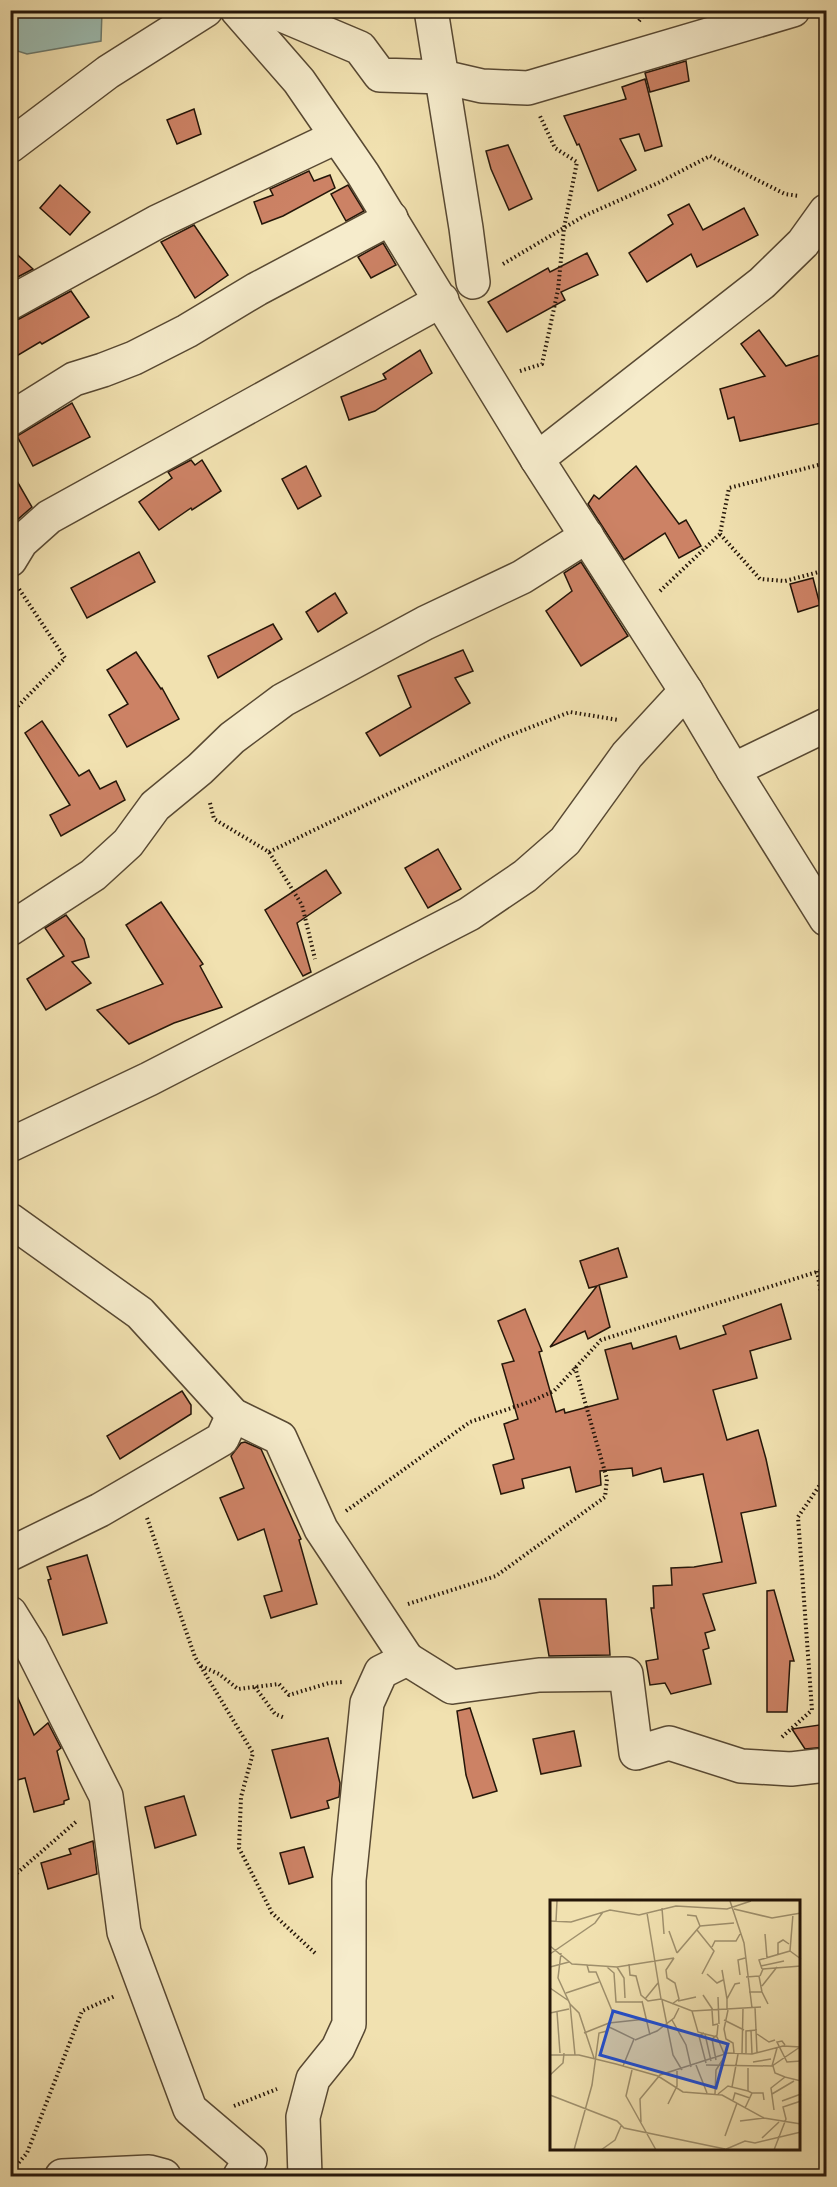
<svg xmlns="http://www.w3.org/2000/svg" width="837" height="2187" font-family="'EB Garamond',serif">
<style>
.water{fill:#9cbcb1;stroke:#6c7a6e;stroke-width:1.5}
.building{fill:#cc8265;stroke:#251609;stroke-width:1.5}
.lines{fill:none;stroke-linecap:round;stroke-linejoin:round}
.street-casing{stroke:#584933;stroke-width:36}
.path{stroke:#251609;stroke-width:4;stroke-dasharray:1.5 3;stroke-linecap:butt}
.street{stroke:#f6eccc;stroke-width:33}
.inset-road{fill:none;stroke:#9f906d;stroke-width:1.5}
.view{fill:#1d4ed8;fill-opacity:0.15;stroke:#1d4ed8;stroke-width:3}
.inset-edge{fill:none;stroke:#251609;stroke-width:3}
</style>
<rect width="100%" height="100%" fill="#f1e1b0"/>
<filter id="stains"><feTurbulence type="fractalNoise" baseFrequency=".00333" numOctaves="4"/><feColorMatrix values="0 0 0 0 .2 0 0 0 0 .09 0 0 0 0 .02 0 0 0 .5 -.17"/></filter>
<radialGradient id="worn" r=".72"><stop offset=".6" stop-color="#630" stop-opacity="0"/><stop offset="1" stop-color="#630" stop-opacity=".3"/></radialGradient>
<polygon class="water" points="10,11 102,11 101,41 27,54 11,49"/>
<g class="building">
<polygon points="686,61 689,81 650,92 645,73"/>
<polygon points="645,79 662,146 645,151 639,134 620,139 636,170 598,191 579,144 577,145 564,116 626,99 622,87"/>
<polygon points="194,109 201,134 177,144 167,120"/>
<polygon points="508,145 532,199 509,210 491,169 486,151"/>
<polygon points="309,171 314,181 330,175 335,188 283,216 262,224 254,202 273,195 270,189"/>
<polygon points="60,185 90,212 70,235 40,208"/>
<polygon points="348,185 364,211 346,221 331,194"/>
<polygon points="689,204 703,230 744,208 758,235 697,267 691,254 647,282 629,253 673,224 668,215"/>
<polygon points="194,225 228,275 195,298 161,242"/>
<polygon points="383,243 396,265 371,278 358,257"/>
<polygon points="10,248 33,269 10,281"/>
<polygon points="587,253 598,275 561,292 565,300 507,332 488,302 548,268 550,272"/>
<polygon points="71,291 89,317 42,344 40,342 10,360 10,322 19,319"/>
<polygon points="759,330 786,366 826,353 826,422 740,441 734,417 728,419 720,389 765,376 741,344"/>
<polygon points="420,350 432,373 375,411 349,420 341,397 386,379 383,374"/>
<polygon points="72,403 90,437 33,466 17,436"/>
<polygon points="191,460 195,465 202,460 221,491 192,510 191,508 159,530 139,502 172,478 168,472"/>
<polygon points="306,466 321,496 298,509 282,479"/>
<polygon points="636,466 679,524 686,520 701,546 679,558 665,533 624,560 588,504 594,495 599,499"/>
<polygon points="10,469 32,507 10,526"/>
<polygon points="139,552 155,582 87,618 71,588"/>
<polygon points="581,562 628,636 581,666 546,611 572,591 564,573"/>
<polygon points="813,578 820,605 798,612 790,584"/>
<polygon points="335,593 347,613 318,632 306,612"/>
<polygon points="273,624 282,639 218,678 208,656"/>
<polygon points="463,650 473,671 455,678 470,703 380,756 366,733 411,707 398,676"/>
<polygon points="136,652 161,689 162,688 179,719 127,747 109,715 128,704 107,670"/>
<polygon points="42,721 79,776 89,770 100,789 116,781 125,800 61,836 50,815 70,805 25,733"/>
<polygon points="438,849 461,889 428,908 405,868"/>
<polygon points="326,870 341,893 297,923 311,972 303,976 265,910"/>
<polygon points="161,902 203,964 200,966 222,1007 174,1023 129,1044 97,1010 163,984 126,925"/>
<polygon points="66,915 84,939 89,957 72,962 91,983 46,1010 27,979 64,956 45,928"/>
<polygon points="618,1248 627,1277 599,1285 610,1327 588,1339 585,1331 550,1347 597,1286 589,1288 580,1261"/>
<polygon points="781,1304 791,1339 750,1351 757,1378 713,1390 727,1440 758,1430 766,1459 776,1506 741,1513 756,1583 703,1594 715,1630 705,1633 709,1648 703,1650 711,1684 671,1694 665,1683 650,1685 646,1661 658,1659 651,1608 654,1608 653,1586 672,1585 671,1568 694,1567 722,1562 703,1474 664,1482 661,1468 633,1476 632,1468 600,1471 601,1485 576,1492 570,1467 522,1479 524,1488 501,1494 493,1465 514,1459 504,1424 518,1419 502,1364 514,1361 498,1321 525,1309 542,1351 539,1352 556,1412 564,1409 565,1413 618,1399 605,1350 631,1343 633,1349 676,1336 680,1349 726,1334 723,1326"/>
<polygon points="182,1391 191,1405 191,1414 120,1459 107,1436"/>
<polygon points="245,1442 261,1449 301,1539 299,1540 317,1604 271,1618 264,1596 282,1591 264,1529 238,1540 220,1498 244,1488 231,1456 241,1443"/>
<polygon points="87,1555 107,1623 63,1635 48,1580 51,1579 47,1567"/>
<polygon points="774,1590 794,1661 790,1661 787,1712 767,1712 767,1591"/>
<polygon points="539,1599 606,1599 610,1655 549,1656"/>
<polygon points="10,1680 34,1735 48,1723 61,1748 57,1751 69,1799 64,1801 64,1804 34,1812 25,1778 10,1782"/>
<polygon points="470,1708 497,1791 473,1798 466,1775 457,1711"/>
<polygon points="826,1724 826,1747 805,1749 792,1729"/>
<polygon points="574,1731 581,1766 541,1774 533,1739"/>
<polygon points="328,1738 340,1783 339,1797 327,1801 329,1808 291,1818 272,1750"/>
<polygon points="184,1796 196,1835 155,1848 145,1807"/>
<polygon points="93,1841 97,1874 48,1889 41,1863 71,1854 69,1849"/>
<polygon points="304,1847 313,1877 289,1884 280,1853"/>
</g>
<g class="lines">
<g class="street-casing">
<g id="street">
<polyline points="237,10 299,81 363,174 537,459 686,691 733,770 826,919"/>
<polyline points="270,10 360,48 380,75 443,77 482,86 528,88 793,10"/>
<polyline points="431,10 466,228 473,282"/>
<polyline points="10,146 108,72 206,10"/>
<polyline points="10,303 157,222 336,137"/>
<polyline points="10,419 74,379 103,370 134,358 187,331 257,289 391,218"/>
<polyline points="537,459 762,283 803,243 826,211"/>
<polyline points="10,560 21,542 49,517 442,300"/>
<polyline points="733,770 826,725"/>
<polyline points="10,929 93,875 128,843 155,806 200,769 232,738 283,700 425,623 522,577 587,536"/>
<polyline points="10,1145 149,1079 469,914 525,876 565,841 627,755 686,691"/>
<polyline points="10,1220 140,1313 233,1415 280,1438 321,1529 407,1659"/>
<polyline points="10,1554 100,1510 222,1439 233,1415"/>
<polyline points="10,1613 31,1647 106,1796 124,1932 190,2109 250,2160 240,2176"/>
<polyline points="62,2176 149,2172 164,2176"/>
<polyline points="305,2176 303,2117 313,2079 338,2048 349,2024 349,1880 367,1703 381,1672 407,1659 452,1687 539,1675 626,1674 636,1753 669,1743 741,1766 791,1769 826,1765"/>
</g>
</g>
<g class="path">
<polyline points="639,21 647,10"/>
<polyline points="503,264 584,216 658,183 710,156 785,194 799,196"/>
<polyline points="520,371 542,364 558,290 564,228 577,162 555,148 540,116"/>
<polyline points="720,534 760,579 785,581 826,570"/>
<polyline points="660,591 720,534 729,488 826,463"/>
<polyline points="10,710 16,708 65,658 19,589"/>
<polyline points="210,803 214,819 269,852 302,905 315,959"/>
<polyline points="269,852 503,738 570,712 618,720"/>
<polyline points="817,1271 826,1322"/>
<polyline points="826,1364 826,1385"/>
<polyline points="346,1511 470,1422 532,1401 554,1391 601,1340 826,1269"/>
<polyline points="147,1518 195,1657 253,1753 241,1797 239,1848 272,1913 317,1955"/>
<polyline points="408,1604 496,1576 605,1497 607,1479 575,1367"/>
<polyline points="201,1666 219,1674 238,1689 279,1684 289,1695 329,1683 342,1682"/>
<polyline points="255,1687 275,1714 285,1718"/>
<polyline points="782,1737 812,1710 798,1517 824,1479 826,1452"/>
<polyline points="10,1879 78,1820"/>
<polyline points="234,2106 277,2089"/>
<polyline points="10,2173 27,2153 82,2011 115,1996"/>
</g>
<use href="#street" class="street"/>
</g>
<g transform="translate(550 1900)">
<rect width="250" height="250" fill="#f1e1b0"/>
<path class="inset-road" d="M180 1 194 43 202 108M112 8 114 34M184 9 222 18 251 13M97 13 111 99M243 14 240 51 251 59M0 21 21 22 60 10 89 15 126 6 177 9 201 1M6 21 7 1M150 26 184 23M147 30 164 51 152 74M119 31 127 53M215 34 217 58M0 46 22 64 37 65 39 72H46L63 113 57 131 49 133 42 185 24 250M162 47 165 41H186L190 34M11 53 8 78 20 104 29 113 44 158M127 53 150 26 146 16 137 15M0 54 45 23 53 12M228 55V43L233 40 239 44M79 64 80 75 86 76 91 95 98 101 111 99 142 111 211 107M37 65 67 67 124 58M211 66 234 61M0 67 19 62M57 67 64 73 66 102H92M67 67 74 78 75 98M212 69 209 60 240 51M172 70 177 99M157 74 167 83 173 80M190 75 188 60 195 58M210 76 213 69 251 66M196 77 209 76 212 92M212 86 227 67M0 88 19 101M199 92H212L218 104M16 93 49 82M153 95 163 110M168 97 169 124M95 99 108 83M112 100 123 155 132 170M92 101 100 135M128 101 146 97M20 104 25 155M122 104 129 99 125 83 117 78 116 70 124 58M205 107 207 153M162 110 163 125 168 124M177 110V99L185 84 190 83M178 110 174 129 176 139 183 143 184 153M142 111 148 132 155 134 161 161M7 112 10 153M0 113 19 109M122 120 136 145 141 167M174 120 194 130M57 126 84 139 73 166M201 130 202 154M34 133 59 123 96 119M154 133 149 136 156 163M155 134 167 137 175 156 166 170 165 194M207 134 219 142 225 140M85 140 107 131 124 118 129 108M235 145 232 141 227 142 237 162 251 161M192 154 193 108M196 154V131L207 130M0 155H29L66 164 108 176 133 192 172 195 214 218 251 224M166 160 162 139 167 135 168 125M203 162 221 159M146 165 157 193M156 165 222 166 250 147M222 166 227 148M223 166 225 173 235 177M82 170 76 196 106 250M0 175 13 163 14 153M182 187 188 154M202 193H213L214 200M168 194 178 186 198 191M222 194 244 181M0 195 67 221 74 228 175 249M183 200 185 193 200 198M232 201 251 194M118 204 127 186V171M195 208 202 193 198 191V168M224 210 221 188 235 177 251 181M190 221 214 218M91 222 90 199 110 175 178 153 202 154 233 146 251 147M175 236 187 203M212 238 229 222M51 250 65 240 71 226M174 250 195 241 205 243 251 232M224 250 236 219 233 207 251 201"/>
<path class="view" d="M63 111 178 144 166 188 50 155Z"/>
<rect width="250" height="250" class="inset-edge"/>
</g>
<rect width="837" height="2187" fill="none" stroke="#f1e1b0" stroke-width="36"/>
<rect x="12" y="12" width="813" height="2163" fill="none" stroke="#251609" stroke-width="3"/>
<rect x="18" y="18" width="801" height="2151" fill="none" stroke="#251609" stroke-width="1.5"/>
<rect width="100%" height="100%" filter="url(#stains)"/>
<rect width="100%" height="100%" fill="url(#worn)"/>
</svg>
